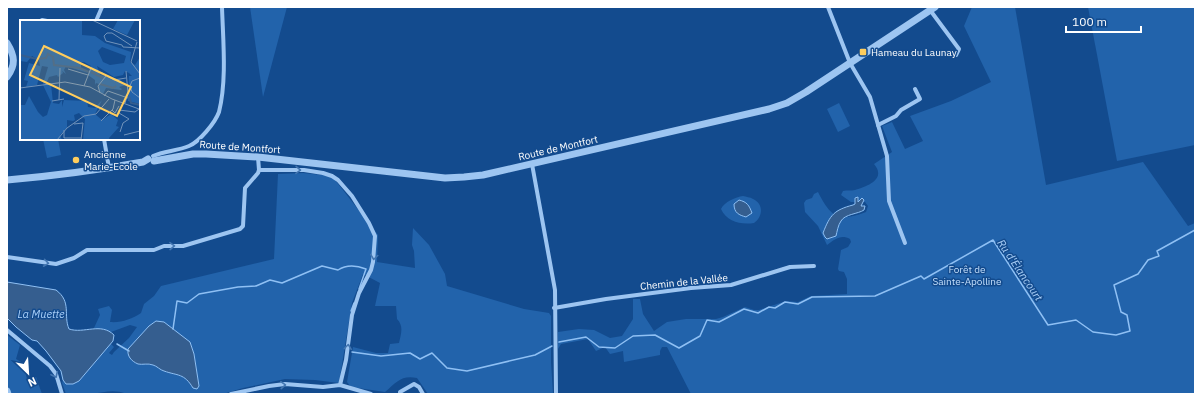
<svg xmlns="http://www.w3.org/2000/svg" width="1202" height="401" font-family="'IBM Plex Sans',sans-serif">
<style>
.green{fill:#2263ab;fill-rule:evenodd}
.water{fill:#355e8f;stroke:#8fc0f4}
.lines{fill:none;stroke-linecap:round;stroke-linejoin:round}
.stream{stroke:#8fc0f4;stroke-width:1.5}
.minor{stroke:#9dc5f1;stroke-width:4}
.tertiary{stroke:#9dc5f1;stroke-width:7}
.oneway{stroke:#4376b1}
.poi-dot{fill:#ffcd5d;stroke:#134b8e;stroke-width:1.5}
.labels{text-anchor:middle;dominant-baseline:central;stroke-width:3;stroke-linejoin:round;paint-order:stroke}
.poi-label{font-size:10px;fill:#fff;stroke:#134b8e;text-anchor:start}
.street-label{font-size:10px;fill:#fff;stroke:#134b8e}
.park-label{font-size:10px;fill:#c4dffc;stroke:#134b8e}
.water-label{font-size:11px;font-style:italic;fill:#a9cff8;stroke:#134b8e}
.inset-river{fill:none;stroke:#355e8f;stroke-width:2}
.inset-road{fill:none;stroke:#7193bb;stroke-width:1}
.view{fill:#ffcd5d;fill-opacity:0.15;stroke:#ffcd5d;stroke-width:2}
.inset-edge{fill:none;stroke:#fff;stroke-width:2}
</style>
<rect width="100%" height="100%" fill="#134b8e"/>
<g class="green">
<polygon points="250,7 287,7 263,97"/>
<path d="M972 7H1015L1046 185 1143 162 1188 226 1195 223V394H691L667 347H662L660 351V355L624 362 623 351 610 354 605 347 596 351 588 339 561 344 558 349V332L579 329 594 330 610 338 622 336 633 319V299H640L643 314 654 331 667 322 686 319H716L723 317 745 307 754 310H759L786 301 798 302 811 296 847 294V279L844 272 839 271 838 269 841 250 848 247 851 242 850 239C841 234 835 239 827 245L818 226 805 212 804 203 806 200 812 198 814 194 818 192C831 218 839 222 866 212L868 206 865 202H851L841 195 843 191C847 190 851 191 855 190 863 188 880 182 878 172 878 169 876 167 874 164L892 152 882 126 892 122 905 149 923 141 910 116 951 101 991 82 964 26Z"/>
<polygon points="1088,7 1195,7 1195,145 1117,161"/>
<polygon points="839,103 850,126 838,132 827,109"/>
<polygon points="43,139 58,139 61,155 47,158"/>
<path d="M303 173 332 176 378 235 377 262 415 268 414 251 412 245 413 228 429 245 445 274 447 286 524 309 549 313 551 316V362L553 394H428L417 378C401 375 397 382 385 392L351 387 347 382 353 347 376 353H388L390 344 399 343C401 334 404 326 397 319L396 306H375L380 283 363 274 352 303 339 383 315 380 285 379 243 388 223 394H127C114 389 105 392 92 394 83 395 74 394 66 394L62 383 63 380 66 384 79 381 110 343 114 347 109 353 112 355 114 352 129 338 137 327 130 325 111 332 94 328 100 315 98 309 109 306 112 310 110 322C121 323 132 319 141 313L144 304 154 296 161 286 274 259 278 174ZM190 342 194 354 199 386 178 374 164 371 153 365 138 364Z"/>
<path d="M743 196C746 197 750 197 753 199 764 204 763 217 754 223 741 225 727 222 721 209 724 202 736 197 743 196Z"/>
<polygon points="7,335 20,345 16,359 23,363 27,379 36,377 42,394 7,394"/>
</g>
<g class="water">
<path d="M858 197V202L862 198 864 200 861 206H865L864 210C858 214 845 214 841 221 838 225 837 232 836 236L827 239 825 237 823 233C830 215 834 210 853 205L855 204V198Z"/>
<path d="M739 200C747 202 749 205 752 213L746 217C739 215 734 213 734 204Z"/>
<path d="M7 282 56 290C72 302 63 315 69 329 84 334 101 322 114 335L113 341 79 381 73 384H66L63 380 61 371 46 351 37 341 32 340 16 327 7 318Z"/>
<path d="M156 321 164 322 190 342 194 354 199 386 197 389 193 388C184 373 178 376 164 371 160 370 157 366 153 365 148 363 142 365 138 364 131 361 127 356 128 349L149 326Z"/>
</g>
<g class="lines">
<g class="stream">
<polyline points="351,311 354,303"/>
<path d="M173 329 177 301 187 303 199 294 238 287 256 286 270 280 282 283 322 266 338 270C347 264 356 265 366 269L359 289"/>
<polyline points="559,342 586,337 599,347 615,348 633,336 655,335 679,348 700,336 707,320 719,322 744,309 758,313 769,307 775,308 785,302 798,304 812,297 875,296 921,276 924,279 993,240 1048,325 1076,320 1093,332 1116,335 1130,331 1127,315 1121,312 1114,285 1138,274 1148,260 1159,256 1157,251 1195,230"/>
<polyline points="117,344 129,351"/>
<polyline points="352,352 381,356 410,353 420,359 432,353 447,368 467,371 535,355 552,346"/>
</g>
<g class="minor">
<polyline points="828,7 850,63 870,97 887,156 889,201 905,243"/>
<polyline points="930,10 959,49 956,55"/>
<polyline points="42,21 42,20 47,21"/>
<polyline points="96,21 102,7"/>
<polyline points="878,125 896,116 901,110 920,99 915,89"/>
<polyline points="104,139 109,168"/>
<path d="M153 156C164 151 177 151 189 146 199 142 215 123 219 112 227 80 223 40 222 7"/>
<polyline points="532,164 555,290 556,394"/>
<polyline points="259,170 304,170 323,173 332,176 338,180 352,196 369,223 375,236 373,262 371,270 359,293 352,315 346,360 340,385"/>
<polyline points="7,257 56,264 74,258 87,250 154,250 164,246 183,246 240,229 243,226 245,188 258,173 259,170 258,157"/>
<polyline points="554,308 606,299 691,288 731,285 790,267 814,266"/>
<polyline points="7,330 50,366 56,374 62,394"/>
<polyline points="231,394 269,386 285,384 323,387 340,385 371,394"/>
<polyline points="400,394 400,392 414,384 419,387 423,394"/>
</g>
<g class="tertiary">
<path d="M7 43C15 56 16 65 7 77"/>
<polyline points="154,161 193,154 206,154 258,157 445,178 464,177 483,175 769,109 787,103 806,92 935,7"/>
<path d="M7 180C53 176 98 170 143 162L148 159"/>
<polyline points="7,391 8,394"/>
</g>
</g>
<defs><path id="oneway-chevron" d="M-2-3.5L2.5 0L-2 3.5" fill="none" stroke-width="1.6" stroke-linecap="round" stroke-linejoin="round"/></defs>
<g class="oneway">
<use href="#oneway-chevron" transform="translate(298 170) rotate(1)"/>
<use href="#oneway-chevron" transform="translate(172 246) rotate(-1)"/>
<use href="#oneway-chevron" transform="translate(374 257) rotate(98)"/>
<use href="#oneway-chevron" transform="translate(46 263) rotate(8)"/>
<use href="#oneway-chevron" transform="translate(348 347) rotate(-83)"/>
<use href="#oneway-chevron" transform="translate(55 375) rotate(65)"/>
<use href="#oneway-chevron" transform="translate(283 385) rotate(-3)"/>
</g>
<g class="poi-dot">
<rect x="859" y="48" width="8" height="8" rx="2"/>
<circle cx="76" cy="160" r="4"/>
</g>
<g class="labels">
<g class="poi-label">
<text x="871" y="52">Hameau du Launay</text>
<text x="84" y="154">Ancienne<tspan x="84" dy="12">Marie-Ecole</tspan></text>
</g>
<g class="street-label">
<text transform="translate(240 147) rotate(4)">Route de Montfort</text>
<text transform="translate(558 148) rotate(-13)">Route de Montfort</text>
<text transform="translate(684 282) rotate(-6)">Chemin de la Vallée</text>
</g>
<g class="park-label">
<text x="967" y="269">Forêt de<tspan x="967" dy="12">Sainte-Apolline</tspan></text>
</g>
<g class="water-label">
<text transform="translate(1020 270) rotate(56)">Ru d'Élancourt</text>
<text x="41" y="314">La Muette</text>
</g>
</g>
<g transform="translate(20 20)">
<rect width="120" height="120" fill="#134b8e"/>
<path d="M0 0H62V15L75 16 85 23 111 32 110 42 115 45 120 37V84L108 81 109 56H112L109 53 105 51 103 55 94 57 77 46 80 55 99 59 106 65 99 67 102 69 101 70 86 68 83 74 79 72V64L76 63 75 65V60L68 55 71 46 64 42H61V48L68 53 46 46 44 50 46 54 42 51 43 53 38 57 37 55 29 57 26 64H23L28 47 22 46 17 65 6 67 8 61 4 60 9 43 20 46 19 40 12 36 7 42 0 41ZM82 27 106 36 104 43 90 45 83 42 78 31ZM98 0H115L107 15 93 9ZM31 64 33 83 39 84 42 80V87L44 80 67 81 68 87 75 88 82 80 75 94 82 100 91 94 98 100 96 106 99 107 89 118 90 120H63L65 99 59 93 54 95 55 100 53 101 47 100V108L40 115 42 120H0V85H5L9 76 18 92 23 97 27 95 31 82 23 65Z" fill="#2263ab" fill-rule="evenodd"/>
<path class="inset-river" d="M0 35 17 39 26 38 28 34 33 37 34 45 60 48 69 52M71 52 83 58M80 64 93 68 96 66M109 76 111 83 120 85"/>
<path class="inset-road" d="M72 0 117 21M117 22 111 42 120 54M112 26 92 13H87L84 16 86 21 102 25 103 27 120 28M48 49 68 55M82 53 94 60 106 58M120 58 112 61 110 66 112 72 120 78M64 66 71 48M0 68 45 62 70 67 92 79M80 73 78 66 86 56M84 76 88 71 108 78M92 79 119 89M39 80 40 48M32 81 44 79M105 83 108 73 106 51M92 90 95 93 99 86M81 101 93 89 95 80M54 104 63 103 61 120M44 110V118H61M100 112 103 103 109 99 99 93V90L115 92 119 89M104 115 120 111M37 120 47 108 64 96 76 94 89 79"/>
<path class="view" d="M24 26 111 67 97 96 10 55Z"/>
<rect width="120" height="120" class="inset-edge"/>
</g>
<rect width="1202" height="401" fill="none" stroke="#ffffff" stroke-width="16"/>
<g transform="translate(28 373) rotate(155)" stroke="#134b8e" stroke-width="3" paint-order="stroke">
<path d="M0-3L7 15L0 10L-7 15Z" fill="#ffffff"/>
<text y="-6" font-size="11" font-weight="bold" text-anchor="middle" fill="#ffffff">N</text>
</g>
<path d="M1066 26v6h75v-6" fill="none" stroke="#ffffff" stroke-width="2"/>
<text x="1072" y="26" font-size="12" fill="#ffffff" stroke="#134b8e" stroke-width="3" paint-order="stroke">100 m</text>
</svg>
